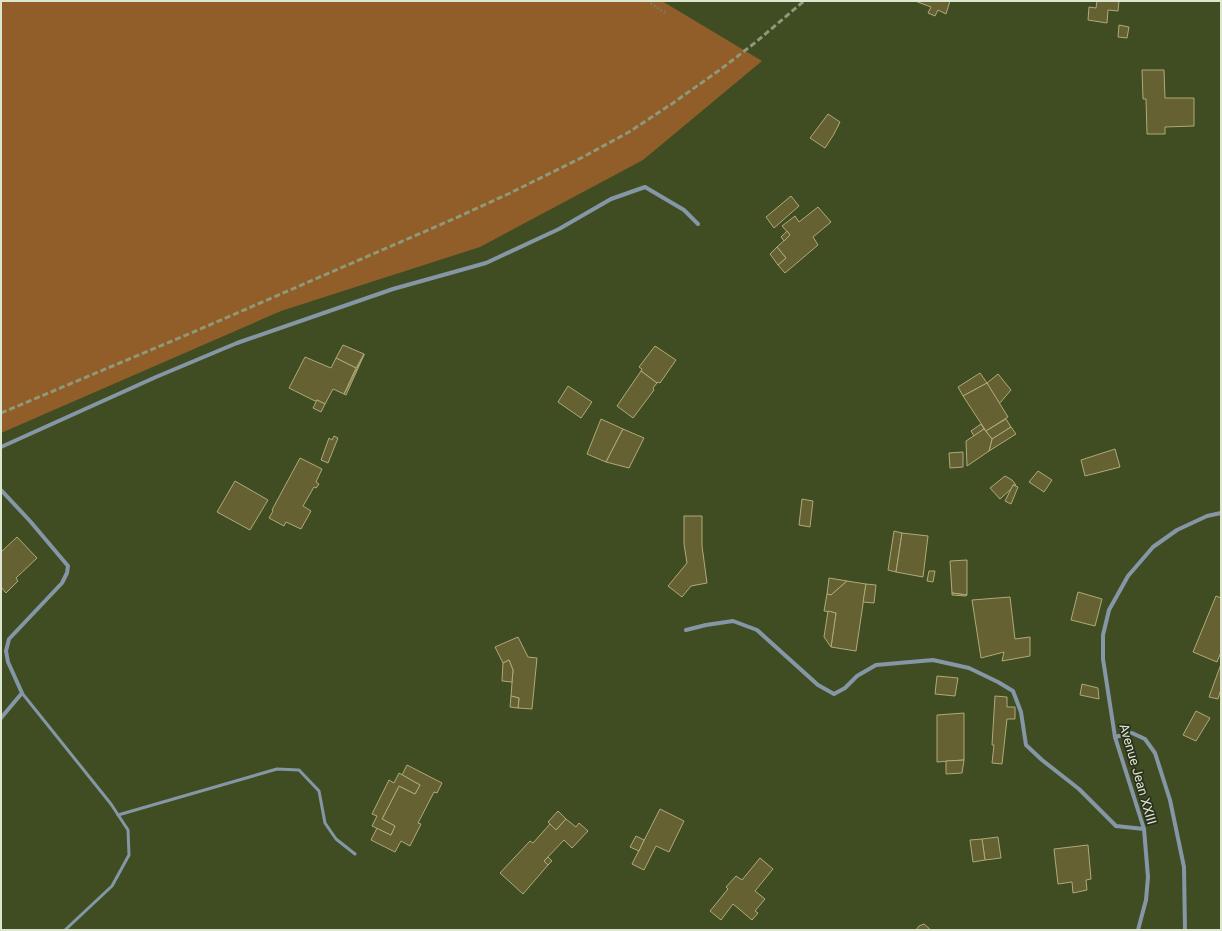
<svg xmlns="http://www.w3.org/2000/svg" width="1222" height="931" font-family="Roboto,sans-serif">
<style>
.green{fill:#915d29}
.building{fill:#656132;stroke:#afaa79}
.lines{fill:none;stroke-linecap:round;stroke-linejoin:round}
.path{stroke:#737e59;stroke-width:2.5;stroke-dasharray:2 2;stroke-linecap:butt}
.lane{stroke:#8597a6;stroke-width:3}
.street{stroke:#8597a6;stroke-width:4}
.rail{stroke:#8e9978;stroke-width:3;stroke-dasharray:6 3;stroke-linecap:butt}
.labels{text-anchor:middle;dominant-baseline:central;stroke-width:3.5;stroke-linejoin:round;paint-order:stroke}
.street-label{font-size:13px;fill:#dde6ce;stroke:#2a301d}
</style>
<rect width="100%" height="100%" fill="#404d22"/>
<polygon class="green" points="1,1 662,1 762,61 643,160 480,247 281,311 1,433"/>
<g class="building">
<polygon points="915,1 950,1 946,14 938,10 935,16 928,13 931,7"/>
<polygon points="1097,1 1119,1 1118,11 1108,10 1107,23 1088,20 1089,7 1096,8"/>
<polygon points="1119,25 1129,27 1127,38 1118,37"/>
<polygon points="1142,70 1164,70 1165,98 1194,98 1194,126 1165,127 1165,134 1147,134 1146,99 1143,99"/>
<polygon points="828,114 840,122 834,134 825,148 810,138"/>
<polygon points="791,196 799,206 774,228 766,217"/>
<polygon points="818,207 831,222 813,237 818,245 785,273 778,265 786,258 777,247 790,235 782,226 795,216 799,222"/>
<polygon points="787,231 790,235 784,241 781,237"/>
<polygon points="777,247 786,258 778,265 770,254"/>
<polygon points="343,345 364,354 356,368 336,358"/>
<polygon points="655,346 676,360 660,383 658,382 657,383 641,371 642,369 639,367"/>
<polygon points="364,354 364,355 346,395 344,394 347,389"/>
<polygon points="305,357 331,368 336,358 356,368 344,394 333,389 325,404 317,400 315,401 289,388"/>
<polygon points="641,371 657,383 653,388 654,390 633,418 617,406"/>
<polygon points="980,373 987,383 963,396 958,387"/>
<polygon points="998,374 1011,390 999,404 987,383"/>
<polygon points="987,383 1008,417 986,431 963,396"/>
<polygon points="568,386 592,402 581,418 558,402"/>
<polygon points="317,400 325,404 321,412 313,408"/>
<polygon points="601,419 623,429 606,462 587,454"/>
<polygon points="1006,419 1011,427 992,439 986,431"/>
<polygon points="981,424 984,429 974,436 971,431"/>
<polygon points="1011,427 1016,434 989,451 992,439"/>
<polygon points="623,429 644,438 629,468 606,462"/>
<polygon points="984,429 992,439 989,451 967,466 966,441"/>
<polygon points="334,436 338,438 328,463 321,460 329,438 332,440"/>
<polygon points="1115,449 1120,467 1085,476 1081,460"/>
<polygon points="963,452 963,467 950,468 949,453"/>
<polygon points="300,458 322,469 316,482 319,484 316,488 314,487 303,506 311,511 301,529 286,522 284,526 269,518 273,511 272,510"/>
<polygon points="1038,471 1052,480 1044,492 1029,482"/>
<polygon points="1005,476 1012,480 1016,485 1013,485 1012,488 1000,499 990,488"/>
<polygon points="235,481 268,500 250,530 217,512"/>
<polygon points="1013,485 1018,487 1011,504 1005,501"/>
<polygon points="802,499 813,501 810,527 799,525"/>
<polygon points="684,516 702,516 702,546 707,583 691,586 682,597 668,586 687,563 684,544"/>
<polygon points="894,531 902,533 896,572 888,570"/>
<polygon points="902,533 928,536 923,577 896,572"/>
<polygon points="17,537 37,558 16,578 18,581 6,593 1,587 1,552"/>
<polygon points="967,560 967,595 952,593 950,561"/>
<polygon points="929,571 935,571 933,582 927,581"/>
<polygon points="829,578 847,581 831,595 827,594"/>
<polygon points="847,581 866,584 856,651 831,647 836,613 824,611 827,594 831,595"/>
<polygon points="866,584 876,585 874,603 863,602"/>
<polygon points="1078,592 1102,599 1095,626 1071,620"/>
<polygon points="952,593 967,595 966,596 952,595"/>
<polygon points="1216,596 1221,598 1221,652 1217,662 1193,652"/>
<polygon points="1010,597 1015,639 1030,637 1030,656 1002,661 1004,652 981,658 972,600"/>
<polygon points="828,611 836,613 831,647 824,637"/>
<polygon points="518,637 528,657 537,658 532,709 518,708 519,698 511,696 513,670 509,660 503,663 495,647"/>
<polygon points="509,660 513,670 512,682 502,681 503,663"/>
<polygon points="1221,664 1221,689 1218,699 1209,697"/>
<polygon points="937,676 958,678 955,696 935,694"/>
<polygon points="1082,684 1098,688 1099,699 1080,695"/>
<polygon points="511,696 519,698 518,708 510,707"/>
<polygon points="995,696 1007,697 1007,707 1015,707 1015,719 1007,719 1002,764 992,763 994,745 992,745"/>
<polygon points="1196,711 1210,718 1196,741 1183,735"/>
<polygon points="964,713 964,760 937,762 937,715"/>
<polygon points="964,760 962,773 946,774 946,761"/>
<polygon points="407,765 442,783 437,793 434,792 418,823 421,824 410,846 401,841 395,852 371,840 377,828 391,835 395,826 382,819 399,786 415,794 420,785 402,775"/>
<polygon points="399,773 420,785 415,794 399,786 382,819 395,826 391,835 372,826 377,816 372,814 389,780 394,783"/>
<polygon points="660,809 684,821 669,852 656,846 644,870 632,864"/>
<polygon points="558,811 566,819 556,830 548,822"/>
<polygon points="566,819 576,827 579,823 588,831 572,848 564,840 544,861 548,865 523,894 500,873 530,841 533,843 550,824 556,830"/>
<polygon points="636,836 644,840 639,851 630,847"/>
<polygon points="998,837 1001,858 985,860 982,839"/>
<polygon points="982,839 985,860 973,862 970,840"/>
<polygon points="1088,845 1091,879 1086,880 1087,890 1073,893 1072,882 1058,884 1054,849"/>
<polygon points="548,857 552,861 548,865 544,861"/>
<polygon points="760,858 773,869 755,891 765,899 755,911 758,913 752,920 733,904 721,920 710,911 728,889 726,887 736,876 742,880"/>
<polygon points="924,924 931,930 916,930 919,926"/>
</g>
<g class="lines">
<polyline class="path" points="647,1 667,14"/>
<g class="lane">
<polyline points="22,693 111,804 128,830 129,855 112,886 65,930"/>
<polyline points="118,815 277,769 299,770 319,791 325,823 336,839 355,854"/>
</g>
<g class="street">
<polyline points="1,447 156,377 237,343 393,289 486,263 559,229 611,199 645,187 684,210 698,224"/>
<polyline points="1,490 30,521 68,566 67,573 62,583 9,639 6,651 8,662 22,693 1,718"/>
<polyline points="686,630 706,625 733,621 757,630 818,685 834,694 845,688 857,676 876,665 933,660 969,668 998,682 1013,691 1021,712 1026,745 1042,760 1079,789 1116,826 1144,829"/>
<polyline points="1115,737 1132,733 1145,739 1155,753 1170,800 1184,867 1185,930"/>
<polyline points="1138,930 1146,900 1148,877 1144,829 1115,737 1103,659 1103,635 1109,610 1128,576 1153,547 1177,530 1207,516 1221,513"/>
</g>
<polyline class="rail" points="1,413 198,330 458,217 508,194 583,157 629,132 673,103 721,69 756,42 804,1"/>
</g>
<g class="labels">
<g class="street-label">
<text transform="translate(1138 774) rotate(74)">Avenue Jean XXIII</text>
</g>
</g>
<rect width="1222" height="931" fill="none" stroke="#dde6ce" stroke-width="4"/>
</svg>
